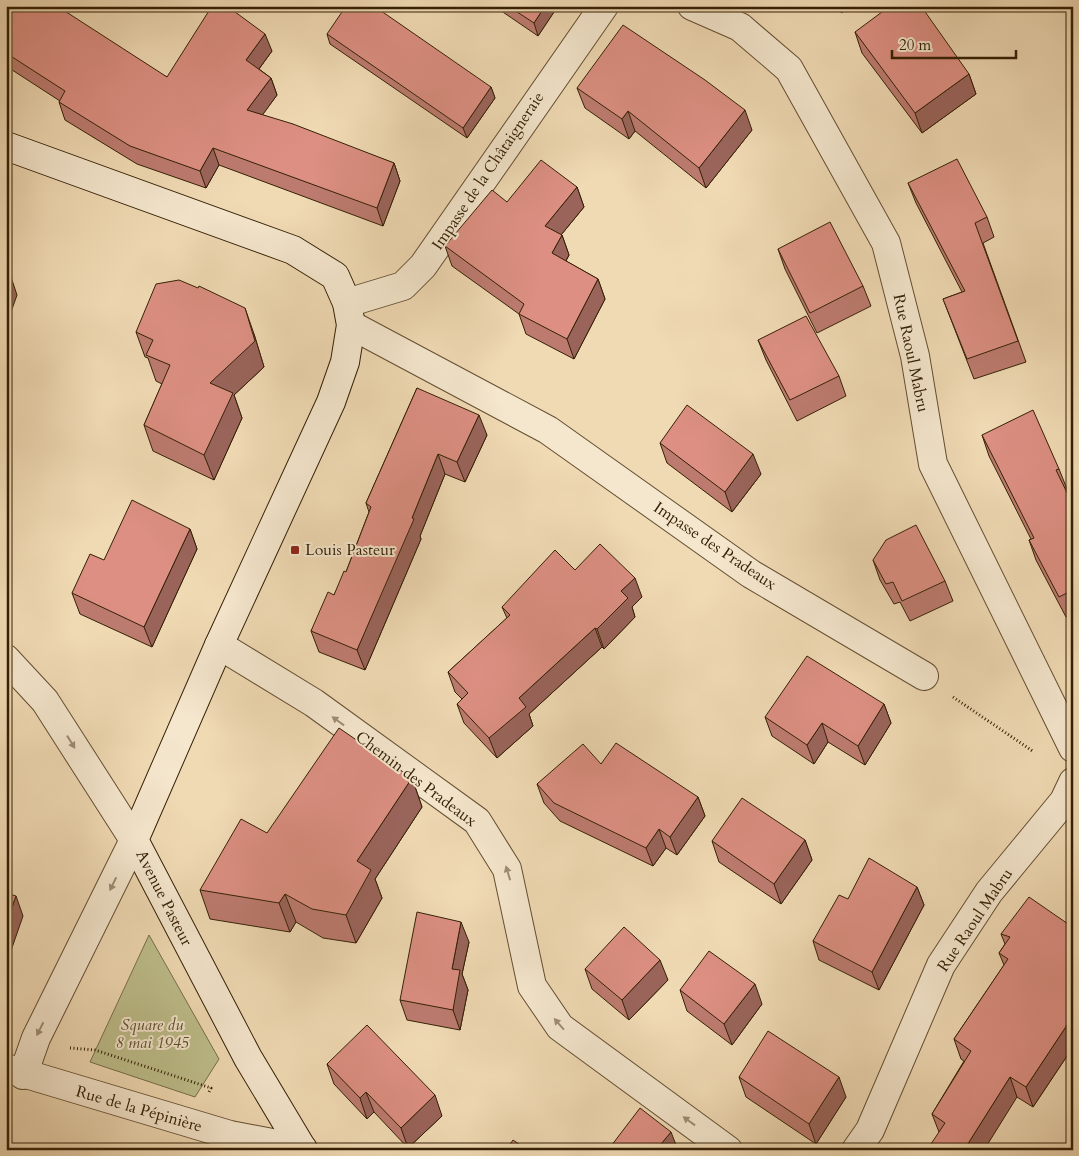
<svg xmlns="http://www.w3.org/2000/svg" width="1079" height="1156" font-family="Cardo,serif">
<style>
.green{fill:#bdbe8b;stroke:#786f48}
.lines{fill:none;stroke-linecap:round;stroke-linejoin:round}
.minor-casing{stroke:#634e31;stroke-width:30}
.secondary-casing{stroke:#342005;stroke-width:30}
.path{stroke:#342005;stroke-width:3;stroke-dasharray:1 2.5;stroke-linecap:butt}
.minor{stroke:#f5e7ce;stroke-width:28}
.secondary{stroke:#f5e7ce;stroke-width:28}
.wall{fill:#bd7b70;stroke:#342005}
.shaded-wall{fill:#9a645b;stroke:#342005}
.building{fill:#dc8f82;stroke:#342005}
.oneway{fill:#9e8d74}
.poi-dot{fill:#8f2418;stroke:#f5e7ce;stroke-width:2}
.labels{text-anchor:middle;dominant-baseline:central;stroke-width:4;stroke-linejoin:round;paint-order:stroke}
.street-label{font-size:16px;fill:#342005;stroke:#f5e7ce}
.poi-label{font-size:16px;fill:#342005;stroke:#f5e7ce;text-anchor:start}
.park-label{font-size:16px;font-style:italic;fill:#5d4f2d;stroke:#f5e7ce}
</style>
<rect width="100%" height="100%" fill="#f0dab4"/>
<filter id="stains"><feTurbulence type="fractalNoise" baseFrequency=".004" numOctaves="4"/><feColorMatrix values="0 0 0 0 .2 0 0 0 0 .09 0 0 0 0 .02 0 0 0 .5 -.17"/></filter>
<radialGradient id="worn" r=".72"><stop offset=".6" stop-color="#630" stop-opacity="0"/><stop offset="1" stop-color="#630" stop-opacity=".3"/></radialGradient>
<polygon class="green" points="149,935 219,1059 195,1097 90,1062"/>
<g class="lines">
<g class="minor-casing">
<g id="minor">
<polyline points="692,6 740,27 789,69 886,243 915,356 933,464 1073,748"/>
<polyline points="347,303 403,286 423,266 604,6"/>
<polyline points="351,325 548,430 751,574 924,676"/>
<polyline points="219,645 314,703 477,821 507,869 532,986 560,1027 728,1150"/>
<polyline points="6,659 45,701 134,840 36,1038 23,1075"/>
<polyline points="6,1068 230,1135 303,1149"/>
<polyline points="856,1150 870,1130 941,965 989,892 1064,801 1073,782"/>
</g>
</g>
<g class="secondary-casing">
<polyline id="secondary" points="6,146 293,250 335,276 347,303 351,325 345,362 331,402 219,645 134,840 248,1058 303,1150"/>
</g>
<g class="path">
<polyline points="953,697 1034,752"/>
<polyline points="70,1048 95,1050 211,1088 209,1092"/>
</g>
<use href="#minor" class="minor"/>
<use href="#secondary" class="secondary"/>
</g>
<g class="wall">
<polygon points="6,6 167,77 272,51 259,69 271,78 277,95 262,115 394,163 400,181 383,226 219,165 206,188 137,164 65,120 59,102 60,101 6,66"/>
<polygon points="494,6 558,6 538,36"/>
<polygon points="833,6 847,6 842,13"/>
<polygon points="855,32 969,74 976,94 922,133 862,53"/>
<polygon points="327,34 491,87 495,98 467,138 330,44"/>
<polygon points="577,88 752,130 706,188 635,131 629,139 585,108"/>
<polygon points="908,183 987,217 994,237 983,243 1026,362 974,379 943,299 962,292 916,203"/>
<polygon points="577,187 584,207 561,235 562,235 569,255 566,261 598,279 605,299 574,359 526,334 519,314 452,266 445,246 507,202"/>
<polygon points="778,249 863,286 871,306 817,333 785,269"/>
<polygon points="136,332 254,334 264,367 234,395 242,418 214,480 153,451 144,425 162,384 156,381 148,358 145,357"/>
<polygon points="758,340 839,376 846,396 797,421 766,360"/>
<polygon points="417,388 487,435 465,482 445,474 420,536 421,539 365,670 319,652 311,631 334,595 346,572 369,512 366,503"/>
<polygon points="982,435 1059,469 1067,489 1065,490 1073,505 1073,614 1066,617 1036,560 1029,540 1031,539 989,456"/>
<polygon points="660,443 761,474 732,512 667,463"/>
<polygon points="190,529 197,549 152,647 80,614 72,593 104,560"/>
<polygon points="873,560 945,581 953,601 910,621 900,602 894,604 880,580"/>
<polygon points="575,570 642,597 632,607 635,617 604,649 602,647 529,714 533,726 497,758 464,723 457,704 462,699 455,692 448,672 507,618 502,607"/>
<polygon points="884,704 891,723 865,765 828,742 814,764 772,736 765,717"/>
<polygon points="601,764 698,797 705,816 677,855 666,848 653,866 560,821 544,803 537,784"/>
<polygon points="412,778 422,807 375,879 382,898 356,943 323,938 296,922 290,932 210,919 200,890 267,833"/>
<polygon points="805,840 812,860 781,904 719,862 712,841"/>
<polygon points="917,887 924,905 879,990 819,960 813,941 848,899"/>
<polygon points="1073,923 1073,1047 1033,1107 1017,1097 939,1132 932,1114 964,1061 961,1059 954,1039 1004,965 999,953 1005,944 1001,934 1071,926"/>
<polygon points="469,942 462,974 468,990 460,1030 407,1020 400,1000"/>
<polygon points="585,969 668,980 629,1020 592,989"/>
<polygon points="680,990 762,1004 732,1045 687,1011"/>
<polygon points="327,1064 442,1116 408,1148 374,1112 367,1119 334,1084"/>
<polygon points="739,1077 846,1097 816,1144 746,1097"/>
</g>
<g class="shaded-wall">
<polygon points="545,6 558,6 538,36 534,23"/>
<polygon points="840,6 847,6 842,13"/>
<polygon points="265,34 272,51 253,77 246,60"/>
<polygon points="969,74 976,94 922,133 915,113"/>
<polygon points="271,78 277,95 253,128 247,110"/>
<polygon points="491,87 495,98 467,138 463,128"/>
<polygon points="745,110 752,130 706,188 699,168"/>
<polygon points="628,111 635,131 629,139 622,119"/>
<polygon points="213,148 219,165 206,188 200,171"/>
<polygon points="394,163 400,181 383,226 377,208"/>
<polygon points="577,187 584,207 552,246 545,226"/>
<polygon points="562,235 569,255 559,273 552,253"/>
<polygon points="10,274 17,295 6,326 6,284"/>
<polygon points="598,279 605,299 574,359 567,339"/>
<polygon points="245,308 254,334 264,367 234,395 242,418 214,480 204,455 210,383"/>
<polygon points="479,415 487,435 465,482 457,462"/>
<polygon points="438,454 445,474 420,536 421,539 365,670 357,650 412,518"/>
<polygon points="753,454 761,474 732,512 725,492"/>
<polygon points="190,529 197,549 152,647 144,627"/>
<polygon points="635,578 642,597 632,607 635,617 604,649 597,629 621,591"/>
<polygon points="595,628 602,647 529,714 533,726 497,758 489,738 519,698"/>
<polygon points="884,704 891,723 865,765 858,746"/>
<polygon points="822,723 828,742 814,764 807,745"/>
<polygon points="412,778 422,807 375,879 382,898 356,943 346,915 357,861"/>
<polygon points="698,797 705,816 677,855 670,837"/>
<polygon points="659,829 666,848 653,866 646,848"/>
<polygon points="805,840 812,860 781,904 774,884"/>
<polygon points="917,887 924,905 879,990 872,972"/>
<polygon points="285,894 296,922 290,932 279,903"/>
<polygon points="16,896 23,916 6,965 6,924"/>
<polygon points="461,922 469,942 462,974 468,990 460,1030 453,1010 452,969"/>
<polygon points="660,960 668,980 629,1020 622,1000"/>
<polygon points="755,984 762,1004 732,1045 724,1024"/>
<polygon points="1073,1016 1073,1047 1033,1107 1026,1087"/>
<polygon points="839,1077 846,1097 816,1144 809,1124"/>
<polygon points="1010,1077 1017,1097 984,1150 964,1150"/>
<polygon points="366,1092 374,1112 367,1119 360,1098"/>
<polygon points="435,1095 442,1116 408,1148 401,1128"/>
<polygon points="671,1132 678,1150 663,1150 661,1144"/>
</g>
<g class="building">
<polygon points="6,6 57,6 167,77 212,6 227,6 265,34 246,60 271,78 247,110 293,124 394,163 377,208 213,148 200,171 130,146 59,102 65,91 6,53"/>
<polygon points="346,6 374,6 491,87 463,128 327,34"/>
<polygon points="508,6 545,6 534,23"/>
<polygon points="890,6 921,6 969,74 915,113 855,32"/>
<polygon points="623,25 705,80 745,110 699,168 628,111 622,119 577,88"/>
<polygon points="957,159 987,217 975,223 1018,341 967,359 943,299 965,291 908,183"/>
<polygon points="541,160 577,187 545,226 562,235 552,253 598,279 567,339 519,314 524,304 445,246 492,190 507,202"/>
<polygon points="830,222 863,286 810,313 778,249"/>
<polygon points="6,274 10,274 6,284"/>
<polygon points="179,280 198,288 199,286 245,308 255,341 210,383 233,393 204,455 144,425 170,365 146,355 153,340 136,332 156,284"/>
<polygon points="806,316 839,376 790,400 758,340"/>
<polygon points="417,388 479,415 457,462 438,454 412,518 414,519 357,650 311,631 328,592 334,595 344,571 346,572 371,507 366,503"/>
<polygon points="687,405 753,454 725,492 660,443"/>
<polygon points="1033,410 1059,469 1056,470 1073,505 1073,590 1059,597 1029,540 1034,538 982,435"/>
<polygon points="132,500 190,529 144,627 72,593 90,554 104,560"/>
<polygon points="916,525 945,581 902,601 893,582 886,584 873,560 886,540"/>
<polygon points="600,544 635,578 621,591 628,598 597,629 595,628 519,698 526,707 489,738 457,704 468,693 448,672 510,615 502,607 555,550 575,570"/>
<polygon points="807,656 884,704 858,746 822,723 807,745 765,717"/>
<polygon points="339,728 412,778 357,861 371,870 346,915 312,909 285,894 279,903 200,890 241,819 267,833"/>
<polygon points="616,743 698,797 670,837 659,829 646,848 554,803 537,784 583,744 601,764"/>
<polygon points="742,798 805,840 774,884 712,841"/>
<polygon points="869,858 917,887 872,972 813,941 839,895 848,899"/>
<polygon points="6,893 16,896 6,924"/>
<polygon points="1029,897 1071,926 1073,923 1073,1016 1026,1087 1010,1077 964,1150 927,1150 945,1123 932,1114 971,1051 954,1039 1008,959 999,953 1010,937 1001,934"/>
<polygon points="417,912 461,922 452,969 460,970 453,1010 400,1000"/>
<polygon points="624,927 660,960 622,1000 585,969"/>
<polygon points="709,951 755,984 724,1024 680,990"/>
<polygon points="367,1025 435,1095 401,1128 366,1092 360,1098 327,1064"/>
<polygon points="768,1031 839,1077 809,1124 739,1077"/>
<polygon points="640,1108 671,1132 661,1144 668,1148 667,1150 608,1150"/>
<polygon points="513,1140 528,1150 506,1150"/>
</g>
<defs><path id="oneway-solid" d="M-6-.8H1V-3.2L6.5 0L1 3.2V.8H-6Z" transform="scale(1.25)"/></defs>
<g class="oneway">
<use href="#oneway-solid" transform="translate(338 721) rotate(-144)"/>
<use href="#oneway-solid" transform="translate(71 742) rotate(58)"/>
<use href="#oneway-solid" transform="translate(508 873) rotate(-107)"/>
<use href="#oneway-solid" transform="translate(113 884) rotate(116)"/>
<use href="#oneway-solid" transform="translate(559 1024) rotate(-131)"/>
<use href="#oneway-solid" transform="translate(40 1029) rotate(117)"/>
<use href="#oneway-solid" transform="translate(689 1121) rotate(-144)"/>
</g>
<rect class="poi-dot" x="290" y="545" width="10" height="10" rx="2.5"/>
<g class="labels">
<g class="street-label">
<text transform="translate(488 171) rotate(-56)">Impasse de la Châtaigneraie</text>
<text transform="translate(911 353) rotate(78)">Rue Raoul Mabru</text>
<text transform="translate(715 546) rotate(34)">Impasse des Pradeaux</text>
<text transform="translate(416 779) rotate(37)">Chemin des Pradeaux</text>
<text transform="translate(164 898) rotate(63)">Avenue Pasteur</text>
<text transform="translate(975 920) rotate(-56)">Rue Raoul Mabru</text>
<text transform="translate(139 1109) rotate(16)">Rue de la Pépinière</text>
</g>
<g class="poi-label">
<text x="305" y="550">Louis Pasteur</text>
</g>
<g class="park-label">
<text x="152" y="1025">Square du<tspan x="152" dy="18">8 mai 1945</tspan></text>
</g>
</g>
<rect width="1079" height="1156" fill="none" stroke="#f0dab4" stroke-width="25"/>
<rect x="8" y="8" width="1064" height="1141" fill="none" stroke="#342005" stroke-width="2.5"/>
<rect x="12" y="12" width="1054" height="1131" fill="none" stroke="#342005"/>
<path d="M892 50v8h124v-8" fill="none" stroke="#342005" stroke-width="2.5"/>
<text x="899" y="50" font-size="15" fill="#342005" stroke="#f5e7ce" stroke-width="4" paint-order="stroke">20 m</text>
<rect width="100%" height="100%" filter="url(#stains)"/>
<rect width="100%" height="100%" fill="url(#worn)"/>
</svg>
